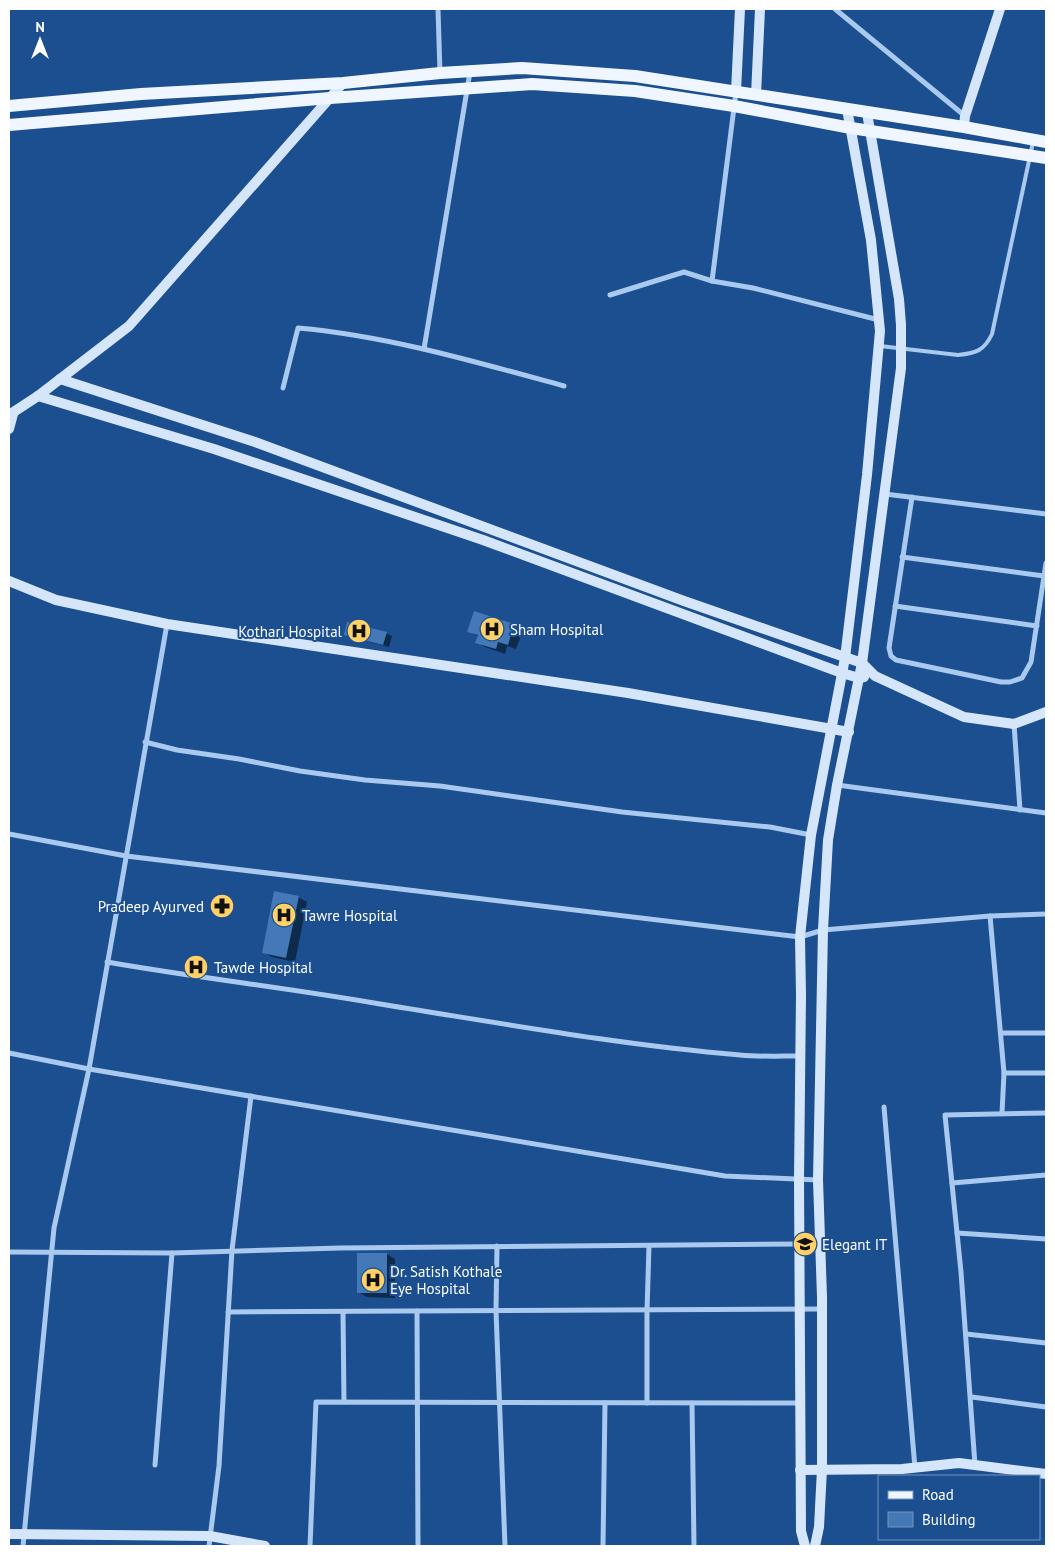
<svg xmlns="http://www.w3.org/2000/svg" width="1055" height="1555" font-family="'PT Sans',sans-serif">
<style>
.shadow{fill:#0007}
.building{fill:#4478b7}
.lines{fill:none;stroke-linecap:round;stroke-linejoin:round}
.lane{stroke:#a9c9ee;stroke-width:4}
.street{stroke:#a9c9ee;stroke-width:5}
.secondary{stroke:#d6e6fa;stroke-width:10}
.primary{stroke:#f0f6ff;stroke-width:12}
.labels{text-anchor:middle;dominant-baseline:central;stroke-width:4;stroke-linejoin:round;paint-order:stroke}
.poi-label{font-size:15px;fill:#fff;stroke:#1b4f8f;text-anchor:start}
</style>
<rect width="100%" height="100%" fill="#1b4f8f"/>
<g class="shadow">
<polygon points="474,612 514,625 523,630 516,649 507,646 505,654 485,647 477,642 478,636 468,631"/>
<polygon points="386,633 392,636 389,647 351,637 346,634"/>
<polygon points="298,897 307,902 295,962 272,957 263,952"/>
<polygon points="387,1254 395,1259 395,1298 367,1297 358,1292"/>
</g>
<g class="building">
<polygon points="474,611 514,624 508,645 498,642 496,649 475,643 478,635 467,632"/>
<polygon points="347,622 387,632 383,645 344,635"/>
<polygon points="274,891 299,896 286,958 262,953"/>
<rect x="357" y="1253" width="30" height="40"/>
</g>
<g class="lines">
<path class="lane" d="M880 346 958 355C976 353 984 351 992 334L1033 142"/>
<g class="street">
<polyline points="438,9 440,73"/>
<polyline points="835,9 965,116"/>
<polyline points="712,281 736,92"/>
<polyline points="610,295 684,272 712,281 753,288 879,320"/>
<polyline points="424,349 470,72"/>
<path d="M283 388 298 328C388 336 476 362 564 386"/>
<polyline points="885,494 1046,514"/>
<polyline points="912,497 889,648 891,656 896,660 1001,682 1010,682 1022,678 1031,662 1046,563"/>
<polyline points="902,557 1044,576"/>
<polyline points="895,606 1037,626"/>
<polyline points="1014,724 1020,810"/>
<polyline points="145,742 177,750 239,759 300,771 365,780 440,786 622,812 770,827 811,835"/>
<polyline points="837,785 1046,813"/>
<polyline points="9,834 126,856 800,937 823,930 990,916 1046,914"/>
<polyline points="990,916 1004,1073 1002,1113"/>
<path d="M107 962C198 978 289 988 380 1004 500 1023 619 1045 740 1055 760 1057 781 1056 801 1056"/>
<polyline points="1001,1033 1046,1033"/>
<polyline points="9,1053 89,1069 725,1176 818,1180"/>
<polyline points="1004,1073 1046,1073"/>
<polyline points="884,1107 915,1468"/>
<polyline points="952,1183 1046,1175"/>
<polyline points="957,1233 1046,1239"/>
<polyline points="497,1246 496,1311 505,1546"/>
<polyline points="9,1252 172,1253 340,1248 800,1244"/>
<polyline points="417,1311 418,1546"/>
<polyline points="228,1312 822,1309"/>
<polyline points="343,1312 344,1402"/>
<polyline points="966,1334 1046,1343"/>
<polyline points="972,1397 1046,1407"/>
<polyline points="647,1403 647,1311 649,1246"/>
<polyline points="692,1403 694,1546"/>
<polyline points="155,1465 172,1253"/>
<polyline points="975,1465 961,1272 945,1115 1046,1113"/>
<polyline points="23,1546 54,1228 89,1069 167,624"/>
<polyline points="209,1546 219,1466 232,1250 251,1096"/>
<polyline points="310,1546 316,1402 800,1403"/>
<polyline points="603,1546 605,1403"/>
</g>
<g class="secondary">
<polyline points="736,91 740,9"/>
<polyline points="756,95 760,9"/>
<polyline points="964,127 965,116 1000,9"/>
<polyline points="60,379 255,442 684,601 862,663 875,676 964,717 1014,724 1046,712"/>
<polyline points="38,396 214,449 483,540 842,673 859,678 864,677"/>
<polyline points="9,415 38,396 129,326 343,83"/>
<polyline points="9,429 13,414"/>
<polyline points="9,581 56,600 167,624 628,693 849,732"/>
<polyline points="800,1470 902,1469 959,1463 1046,1474"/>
<polyline points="9,1534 210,1536 265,1546"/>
<polyline points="805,1546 801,1531 799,1180 801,995 800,937 811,835 845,658 867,475 880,331 871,240 847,109"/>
<polyline points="815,1546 819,1527 822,1469 822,1297 818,1180 823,930 828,840 837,785 862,663 901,368 901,325 899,299 867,113"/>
</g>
<g class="primary">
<polyline points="9,106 141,94 343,83 440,73 522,68 635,76 964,127 1046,142"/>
<polyline points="9,125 330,98 532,84 635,91 734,106 851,128 1046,158"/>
</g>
</g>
<defs>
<g id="hospital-disc" transform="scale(1.25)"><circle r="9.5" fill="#ffd166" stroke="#1b4f8f"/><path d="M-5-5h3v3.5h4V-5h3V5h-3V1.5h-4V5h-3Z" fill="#111"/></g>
<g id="pharmacy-disc" transform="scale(1.25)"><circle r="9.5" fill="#ffd166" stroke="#1b4f8f"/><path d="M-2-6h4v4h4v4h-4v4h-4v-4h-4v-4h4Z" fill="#111"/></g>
<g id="school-disc" transform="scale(1.25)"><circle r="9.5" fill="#ffd166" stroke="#1b4f8f"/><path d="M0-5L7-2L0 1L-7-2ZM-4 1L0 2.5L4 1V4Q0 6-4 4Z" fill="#111"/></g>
</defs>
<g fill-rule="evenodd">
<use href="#hospital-disc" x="492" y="629"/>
<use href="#hospital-disc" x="359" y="631"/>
<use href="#pharmacy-disc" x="222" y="906"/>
<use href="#hospital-disc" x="284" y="915"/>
<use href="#hospital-disc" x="196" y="967"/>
<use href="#school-disc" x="805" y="1244"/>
<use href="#hospital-disc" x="373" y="1280"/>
</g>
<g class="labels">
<g class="poi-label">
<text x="510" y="629">Sham Hospital</text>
<text x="342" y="631" text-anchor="end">Kothari Hospital</text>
<text x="204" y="906" text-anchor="end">Pradeep Ayurved</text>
<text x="302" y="915">Tawre Hospital</text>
<text x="214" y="967">Tawde Hospital</text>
<text x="822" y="1244">Elegant IT</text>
<text x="390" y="1271">Dr. Satish Kothale<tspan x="390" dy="17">Eye Hospital</tspan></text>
</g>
</g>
<rect width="1055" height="1555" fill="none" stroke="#ffffff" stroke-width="20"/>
<rect x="878" y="1475" width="162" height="65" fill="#1b4f8f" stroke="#7695bc"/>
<rect x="888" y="1491" width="25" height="8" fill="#f0f6ff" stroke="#7695bc"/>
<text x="922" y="1500" font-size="15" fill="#ffffff">Road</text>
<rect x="888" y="1512" width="25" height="15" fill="#4478b7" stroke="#7695bc"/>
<text x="922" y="1525" font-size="15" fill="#ffffff">Building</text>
<g transform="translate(40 40)" stroke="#1b4f8f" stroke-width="4" paint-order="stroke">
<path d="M0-4L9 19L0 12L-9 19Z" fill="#ffffff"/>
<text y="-8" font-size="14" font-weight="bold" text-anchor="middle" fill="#ffffff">N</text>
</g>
</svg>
